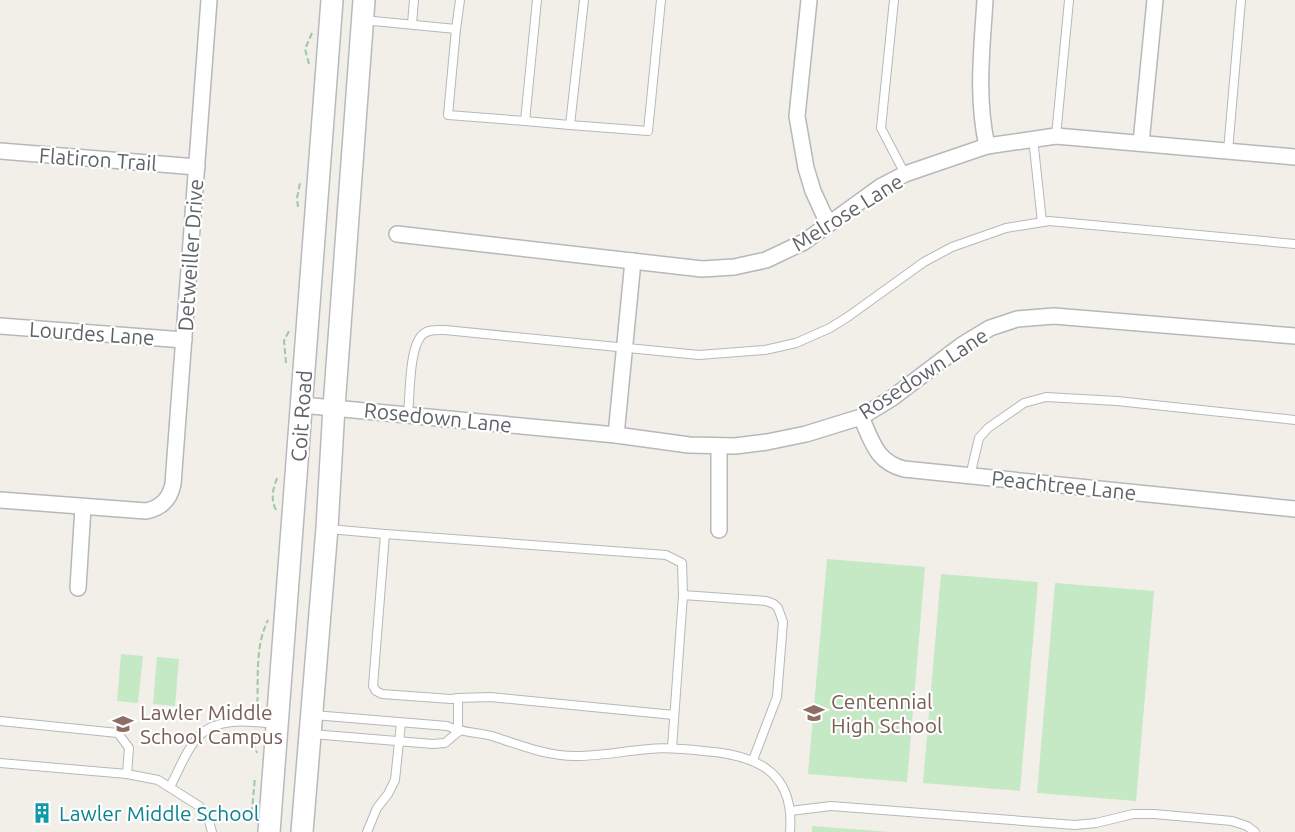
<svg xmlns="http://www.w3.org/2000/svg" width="1295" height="832" font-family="Ubuntu,sans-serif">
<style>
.green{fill:#c5e8c5}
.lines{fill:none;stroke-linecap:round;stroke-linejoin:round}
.lane-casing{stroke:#b5b8bc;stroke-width:10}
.street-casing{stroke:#b5b8bc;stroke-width:18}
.secondary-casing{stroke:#b6babf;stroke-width:24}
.path{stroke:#9cc7a9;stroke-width:2;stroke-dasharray:6 3;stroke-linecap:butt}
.lane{stroke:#fff;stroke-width:8}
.street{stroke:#fff;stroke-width:15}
.secondary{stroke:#fff;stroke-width:21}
.labels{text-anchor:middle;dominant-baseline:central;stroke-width:4.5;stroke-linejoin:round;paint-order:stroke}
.street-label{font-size:21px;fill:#5f6368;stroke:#fff}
.education-label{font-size:21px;fill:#785e54;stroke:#fff;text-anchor:start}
.culture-label{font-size:21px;fill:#0d838f;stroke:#fff;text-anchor:start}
</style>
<rect width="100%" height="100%" fill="#f1efe8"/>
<g class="green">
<polygon points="827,559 925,567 907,782 808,774"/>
<polygon points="941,574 1038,582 1020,791 923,783"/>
<polygon points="1055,583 1154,591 1136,801 1037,793"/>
<polygon points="121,654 143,656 138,703 117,701"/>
<polygon points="157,657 179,659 175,706 153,704"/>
<polygon points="812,826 890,832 812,832"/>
</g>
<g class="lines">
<g class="lane-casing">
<g id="lane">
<polyline points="894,0 881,128 905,174"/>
<polyline points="363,20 456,29 448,115 525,121 537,0"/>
<polyline points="412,24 414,0"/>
<polyline points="456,29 460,0"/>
<polyline points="525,121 570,125 584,0"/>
<polyline points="570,125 648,131 661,0"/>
<polyline points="1056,136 1069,0"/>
<polyline points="1033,138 1042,222"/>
<polyline points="1228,151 1241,0"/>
<path d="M408 414C410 395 409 348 422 335 428 329 437 330 445 330L699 355 765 350 796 343 830 328 849 316 924 262 952 247 1006 228 1049 221 1295 244"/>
<polyline points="970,476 979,438 988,428 1024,403 1046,397 1117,401 1295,420"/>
<polyline points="329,529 385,534 373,686 376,691 382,694 451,699 458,698 458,732"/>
<polyline points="385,534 666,555 682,563 683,595"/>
<polyline points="458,698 490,697 674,715"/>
<path d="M314 715 447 726C462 733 477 732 492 736 520 745 546 756 576 756 601 756 624 751 649 749 667 747 686 749 704 751 756 755 795 771 790 832"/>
<polyline points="0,721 118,733 129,748 127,774"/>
<polyline points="312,734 433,744 445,743 458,732"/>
<polyline points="672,748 683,595 766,601 774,604 778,608 783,622 777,697 753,760"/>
<polyline points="0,763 127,774 158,780 199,806 209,821 212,832"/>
<path d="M170 787C179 770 187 748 200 735 219 716 253 722 276 724"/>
<polyline points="790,811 831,806 1075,825 1096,823 1133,814 1154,814 1232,821 1247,826 1255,832"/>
<polyline points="367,832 377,808 388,794 395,780 401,723"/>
</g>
</g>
<g class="street-casing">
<g id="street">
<polyline points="809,0 797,116 806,168 813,191 824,215 830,222"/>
<path d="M985 0C982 49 976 97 987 146"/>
<polyline points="1141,143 1155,0"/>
<polyline points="0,151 197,167"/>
<polyline points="397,234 702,269 734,267 766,260 804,242 880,187 905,174 987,146 1056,136 1295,157"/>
<polyline points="0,326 184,340"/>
<polyline points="302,405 616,435 689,445 735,446 767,442 806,434 861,417 892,398 962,345 990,328 1017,319 1054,316 1295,336"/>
<path d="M861 417C872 441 876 462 904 469L1295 509"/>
<polyline points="616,435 633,261"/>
<polyline points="719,446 719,530"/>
<path d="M0 500 146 511C161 508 170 499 173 484L209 0"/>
<polyline points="78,588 83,507"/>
</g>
</g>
<g class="secondary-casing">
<g id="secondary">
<polyline points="269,832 332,0"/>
<polyline points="302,832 327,528 334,407 364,0"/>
</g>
</g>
<g class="path">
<polyline points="309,64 305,49 312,33"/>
<polyline points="298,207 297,198 300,183"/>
<polyline points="286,363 284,341 289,331"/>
<path d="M276 510C270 498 273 488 278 476"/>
<path d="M257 712C259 682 254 648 268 620"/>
<polyline points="255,733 254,745 257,753"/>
<polyline points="251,822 255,777"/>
</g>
<use href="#lane" class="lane"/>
<use href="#street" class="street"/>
<use href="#secondary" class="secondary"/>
</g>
<defs>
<g id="school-bare" transform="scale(1.62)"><path d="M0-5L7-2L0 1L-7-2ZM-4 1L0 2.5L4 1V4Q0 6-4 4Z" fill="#8d6e63" stroke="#fff" stroke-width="2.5" paint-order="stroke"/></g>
<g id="building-bare" transform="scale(1.62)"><path d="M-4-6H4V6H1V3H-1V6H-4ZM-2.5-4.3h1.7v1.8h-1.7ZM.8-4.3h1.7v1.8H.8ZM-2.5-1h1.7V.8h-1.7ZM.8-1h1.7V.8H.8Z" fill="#0f9aa8" stroke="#fff" stroke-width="2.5" paint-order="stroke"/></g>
</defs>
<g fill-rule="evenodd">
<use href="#school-bare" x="814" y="713"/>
<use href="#school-bare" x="123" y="724"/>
<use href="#building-bare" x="42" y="813"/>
</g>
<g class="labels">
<g class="street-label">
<text transform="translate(98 159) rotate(4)">Flatiron Trail</text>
<text transform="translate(847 212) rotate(-32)">Melrose Lane</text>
<text transform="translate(190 255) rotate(-86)">Detweiller Drive</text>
<text transform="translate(92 333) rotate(4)">Lourdes Lane</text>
<text transform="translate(923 373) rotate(-33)">Rosedown Lane</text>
<text transform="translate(301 416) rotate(-86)">Coit Road</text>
<text transform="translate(438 417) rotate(6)">Rosedown Lane</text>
<text transform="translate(1064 485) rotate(6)">Peachtree Lane</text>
</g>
<g class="education-label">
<text x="831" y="701">Centennial<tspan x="831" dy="24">High School</tspan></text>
<text x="140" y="712">Lawler Middle<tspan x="140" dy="24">School Campus</tspan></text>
</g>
<g class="culture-label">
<text x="59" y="813">Lawler Middle School</text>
</g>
</g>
</svg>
